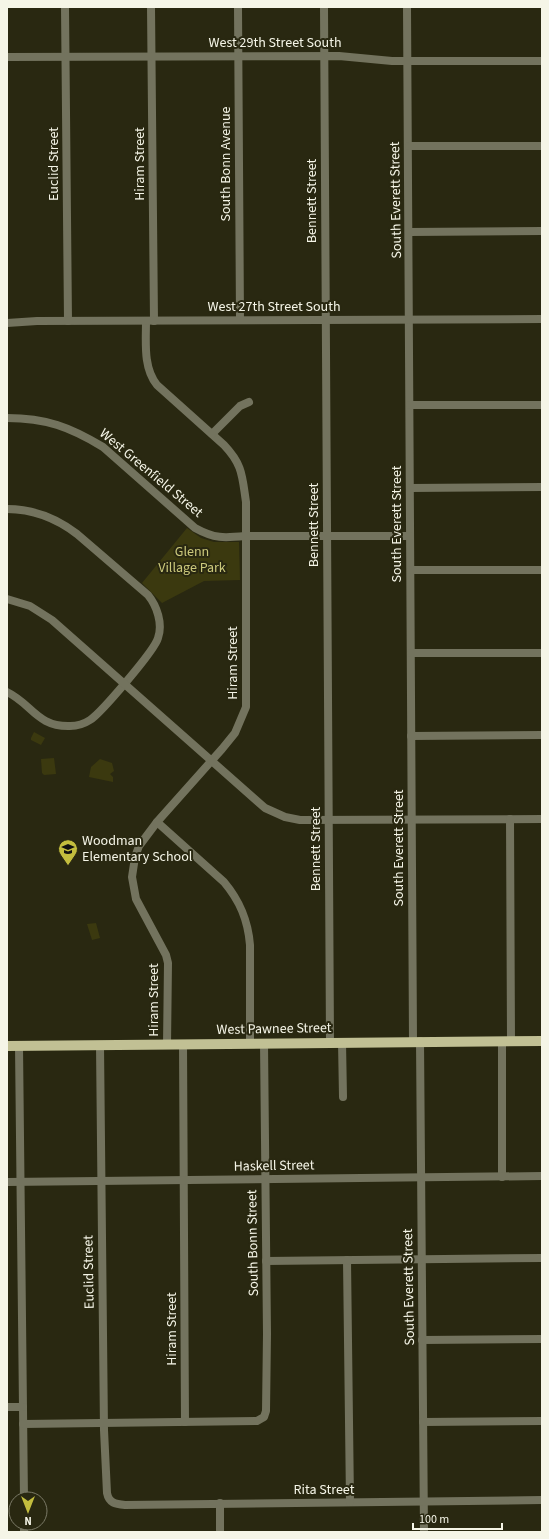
<svg xmlns="http://www.w3.org/2000/svg" width="549" height="1539" font-family="'Source Sans 3',sans-serif">
<style>
.green{fill:#3b390f}
.lines{fill:none;stroke-linecap:round;stroke-linejoin:round}
.minor{stroke:#73735e;stroke-width:8}
.major{stroke:#c1c094;stroke-width:10}
.labels{text-anchor:middle;dominant-baseline:central;stroke-width:4;stroke-linejoin:round;paint-order:stroke}
.street-label{font-size:14px;fill:#f5f5e7;stroke:#292811}
.park-label{font-size:14px;fill:#ccc97c;stroke:#292811}
.poi-label{font-size:14px;fill:#f5f5e7;stroke:#292811;text-anchor:start}
</style>
<rect width="100%" height="100%" fill="#292811"/>
<g class="green">
<polygon points="187,528 201,538 214,542 239,542 240,580 204,581 162,603 142,583"/>
<polygon points="34,732 45,738 41,745 31,740 31,738"/>
<polygon points="54,758 56,774 44,775 42,773 41,759"/>
<polygon points="100,759 112,763 114,771 110,774 113,777 113,782 89,777 91,767"/>
<polygon points="96,923 100,938 92,940 87,924"/>
</g>
<g class="lines">
<g class="minor">
<polyline points="65,7 68,321"/>
<polyline points="151,7 154,321"/>
<polyline points="238,7 240,320"/>
<polyline points="324,7 330,1042"/>
<polyline points="407,7 413,1041"/>
<polyline points="7,57 339,56 392,61 542,61"/>
<polyline points="409,146 542,146"/>
<polyline points="409,232 542,231"/>
<path d="M146 321C146 342 143 368 157 385L224 445C243 465 242 476 246 502V707L235 733 222 749 157 822 139 846 135 857 132 877 136 899 166 955 168 963 167 1045"/>
<polyline points="7,323 37,321 542,319"/>
<polyline points="410,405 542,405"/>
<path d="M7 418C46 418 70 427 103 447L195 528C215 539 224 538 246 536H410"/>
<polyline points="212,434 240,406 249,402"/>
<polyline points="410,488 542,487"/>
<path d="M7 509C33 509 56 518 77 534L148 595C157 606 163 624 158 638 155 650 101 713 90 720 84 724 77 726 70 726 37 727 32 704 7 692"/>
<polyline points="411,570 542,570"/>
<polyline points="7,599 30,606 52,620 265,808 285,817 300,820 542,819"/>
<polyline points="411,653 542,653"/>
<polyline points="411,736 542,735"/>
<polyline points="510,819 511,1041"/>
<path d="M157 822 224 882C240 901 248 920 250 945V1044"/>
<polyline points="420,1041 424,1532"/>
<polyline points="502,1041 502,1177"/>
<polyline points="342,1042 343,1097"/>
<polyline points="183,1044 185,1422"/>
<path d="M100 1045 104 1430 107 1493C109 1503 115 1504 125 1505L542 1500"/>
<polyline points="19,1046 24,1499"/>
<polyline points="7,1182 542,1176"/>
<polyline points="347,1260 350,1502"/>
<polyline points="266,1261 542,1258"/>
<polyline points="422,1340 542,1339"/>
<polyline points="7,1407 23,1407"/>
<polyline points="423,1422 542,1421"/>
<polyline points="23,1424 257,1421 264,1417 266,1411 267,1334 264,1043"/>
<polyline points="24,1523 24,1532"/>
<polyline points="220,1532 220,1503"/>
</g>
<polyline class="major" points="7,1046 542,1041"/>
</g>
<defs>
<g id="school-pin" transform="scale(1)"><path d="M0 17L-7.5 6A9.5 9.5 0 1 1 7.5 6Z" fill="#c3bd3e" stroke="#292811"/><path d="M0-5L7-2L0 1L-7-2ZM-4 1L0 2.5L4 1V4Q0 6-4 4Z" fill="#111"/></g>
</defs>
<g fill-rule="evenodd">
<use href="#school-pin" x="68" y="849"/>
</g>
<g class="labels">
<g class="street-label">
<text x="275" y="43">West 29th Street South</text>
<text transform="translate(54 164) rotate(-90)">Euclid Street</text>
<text transform="translate(140 164) rotate(-90)">Hiram Street</text>
<text transform="translate(226 164) rotate(-90)">South Bonn Avenue</text>
<text transform="translate(396 200) rotate(-91)">South Everett Street</text>
<text transform="translate(312 201) rotate(-90)">Bennett Street</text>
<text x="274" y="307">West 27th Street South</text>
<text transform="translate(151 473) rotate(40)">West Greenfield Street</text>
<text transform="translate(397 524) rotate(-90)">South Everett Street</text>
<text transform="translate(314 525) rotate(-90)">Bennett Street</text>
<text transform="translate(233 663) rotate(-90)">Hiram Street</text>
<text transform="translate(399 848) rotate(-90)">South Everett Street</text>
<text transform="translate(316 849) rotate(-90)">Bennett Street</text>
<text transform="translate(154 1000) rotate(-90)">Hiram Street</text>
<text transform="translate(274 1029) rotate(-1)">West Pawnee Street</text>
<text transform="translate(274 1166) rotate(-1)">Haskell Street</text>
<text transform="translate(253 1243) rotate(-91)">South Bonn Street</text>
<text transform="translate(89 1272) rotate(-91)">Euclid Street</text>
<text transform="translate(409 1287) rotate(-91)">South Everett Street</text>
<text transform="translate(172 1329) rotate(-90)">Hiram Street</text>
<text x="324" y="1490">Rita Street</text>
</g>
<g class="park-label">
<text x="192" y="552">Glenn<tspan x="192" dy="16">Village Park</tspan></text>
</g>
<g class="poi-label">
<text x="82" y="841">Woodman<tspan x="82" dy="16">Elementary School</tspan></text>
</g>
</g>
<rect width="549" height="1539" fill="none" stroke="#f5f5e7" stroke-width="16"/>
<g transform="translate(28 1511) rotate(180)"><circle r="19" fill="#292811" stroke="#7b7a67"/>
<path d="M0-3L7 15L0 10L-7 15Z" fill="#c3bd3e"/>
<text y="-6" font-size="11" font-weight="bold" text-anchor="middle" fill="#f5f5e7">N</text>
</g>
<path d="M413 1523v6h89v-6" fill="none" stroke="#f5f5e7" stroke-width="2"/>
<text x="419" y="1523" font-size="12" fill="#f5f5e7" stroke="#292811" stroke-width="3" paint-order="stroke">100 m</text>
</svg>
